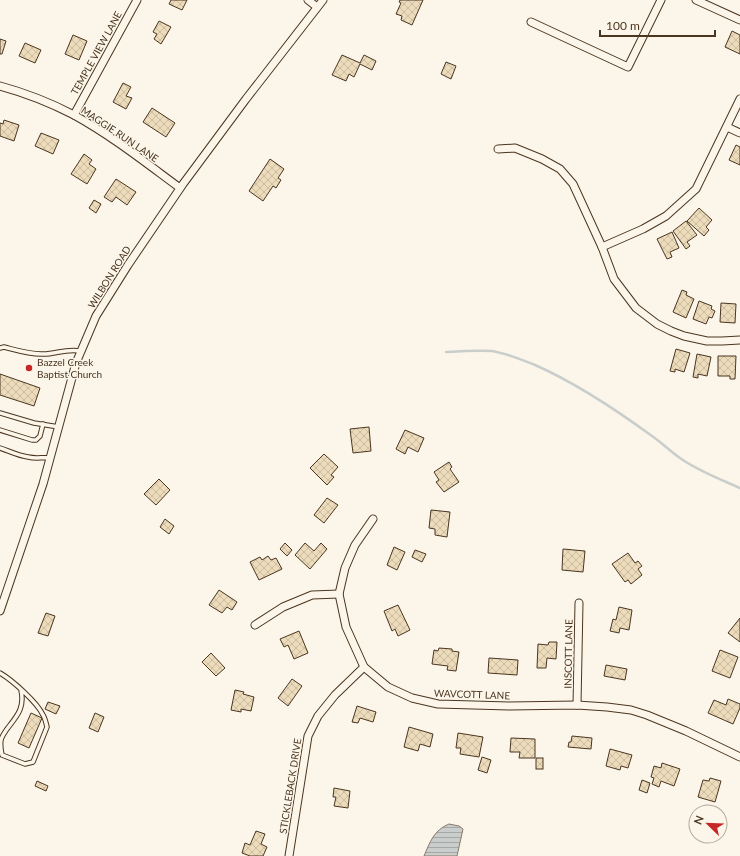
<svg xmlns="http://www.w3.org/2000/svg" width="740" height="856" font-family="Lato,sans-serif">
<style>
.water{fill:url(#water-rules);stroke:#887966}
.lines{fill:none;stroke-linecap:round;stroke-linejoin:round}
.stream{stroke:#c9cecd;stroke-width:2.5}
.building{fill:url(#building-cross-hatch);stroke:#4a3520}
.lane-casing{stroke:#4a3520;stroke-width:5.5}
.street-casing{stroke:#4a3520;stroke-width:9}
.lane{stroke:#fbf6e9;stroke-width:3.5}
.street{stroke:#fbf6e9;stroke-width:7}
.poi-dot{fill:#c62828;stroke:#fbf6e9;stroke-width:1.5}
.labels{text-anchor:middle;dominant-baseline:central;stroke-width:3;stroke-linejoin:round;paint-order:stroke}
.street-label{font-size:10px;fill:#4a3520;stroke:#fbf6e9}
.poi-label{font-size:10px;fill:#4a3520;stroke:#fbf6e9;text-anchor:start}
</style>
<defs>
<pattern id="water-rules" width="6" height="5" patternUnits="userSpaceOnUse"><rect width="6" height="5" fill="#c9cecd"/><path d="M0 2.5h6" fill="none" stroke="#a5a8a6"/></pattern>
<pattern id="building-cross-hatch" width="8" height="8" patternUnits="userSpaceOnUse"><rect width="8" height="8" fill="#ecdcbc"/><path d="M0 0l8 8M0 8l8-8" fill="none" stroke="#ccbda1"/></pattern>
</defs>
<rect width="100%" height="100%" fill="#fbf6e9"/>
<path class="water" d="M449 824 459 826 463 829 457 856H424C430 842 434 830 449 824Z"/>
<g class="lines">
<path class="stream" d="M446 352C462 351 477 350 492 351 506 353 522 360 535 365 576 383 615 409 652 436 662 443 670 451 680 458 698 471 720 479 740 488"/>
</g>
<g class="building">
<polygon points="171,0 187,0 182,10 169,4"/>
<polygon points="400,0 423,0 412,25 401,20 402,16 396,14 401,3 399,2"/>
<polygon points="159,21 171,27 161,44 154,39 157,34 153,32"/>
<polygon points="732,31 740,35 740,54 725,47"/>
<polygon points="73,35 87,41 79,60 65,54"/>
<polygon points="0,39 6,41 2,54 0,54"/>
<polygon points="25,43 41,50 35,63 19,56"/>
<polygon points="342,55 360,63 364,55 376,61 372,70 360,64 354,77 349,74 346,81 332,75"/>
<polygon points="446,62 456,66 451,79 441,74"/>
<polygon points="123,83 131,87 126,96 132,98 126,109 113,102"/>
<polygon points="152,108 175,123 166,137 143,122"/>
<polygon points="4,120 19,125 14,141 0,136 0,123 3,124"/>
<polygon points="41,133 59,140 53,154 35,146"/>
<polygon points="736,145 740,147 740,165 729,160"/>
<polygon points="84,154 92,160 89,164 96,169 87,184 71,174"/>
<polygon points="270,159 284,169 278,178 281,180 276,188 273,186 263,201 249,191"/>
<polygon points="116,179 136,192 127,205 116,197 112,202 104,197"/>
<polygon points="94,200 101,204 96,213 89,208"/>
<polygon points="699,208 712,220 706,227 709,230 704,236 687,221"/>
<polygon points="686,221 697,235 687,242 690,246 686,249 673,231"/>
<polygon points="672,232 679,248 670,252 672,257 667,259 657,239"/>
<polygon points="682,290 687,292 686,295 694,299 686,318 673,312"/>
<polygon points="699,301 712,306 711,309 715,311 712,318 709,317 706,324 693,319"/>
<polygon points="721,303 736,304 735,323 720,322"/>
<polygon points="676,349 690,353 684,372 675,369 675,372 670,371"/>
<polygon points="697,354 711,357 707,376 698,374 698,378 693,377"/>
<polygon points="718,356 736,356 735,379 730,379 730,376 718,376"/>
<polygon points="0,374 40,388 34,406 0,395"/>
<polygon points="369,427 371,451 353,453 350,429"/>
<polygon points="405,430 424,438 418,452 408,447 405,454 396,449"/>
<polygon points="324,454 338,467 331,475 334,477 327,485 310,468"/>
<polygon points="449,462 452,467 450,469 459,482 444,492 436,482 439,480 434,472"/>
<polygon points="159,479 170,490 156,505 144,494"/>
<polygon points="327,498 338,505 324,523 314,515"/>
<polygon points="431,510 450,512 447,537 435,535 435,529 429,528"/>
<polygon points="165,519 174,526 169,534 160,527"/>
<polygon points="285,543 292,550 287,556 280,549"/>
<polygon points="305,543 314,551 321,543 327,549 310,569 295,555"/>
<polygon points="394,547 405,552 397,570 387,565"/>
<polygon points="563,549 585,551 583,572 562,570"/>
<polygon points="415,550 426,554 422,562 412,557"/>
<polygon points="628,553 635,563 638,561 642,566 638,569 642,575 631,584 628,580 625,582 612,564"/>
<polygon points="268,556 271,560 276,558 282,569 259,580 250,562 260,557 262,560"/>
<polygon points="219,590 237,602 232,610 227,607 222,613 209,605"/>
<polygon points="398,605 410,630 398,636 395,629 392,631 384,611"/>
<polygon points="619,607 632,610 629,630 620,628 619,633 610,631 613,619 616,620"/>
<polygon points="46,613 55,616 48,636 38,633"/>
<polygon points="740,618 740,642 728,633"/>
<polygon points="299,631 308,653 294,659 288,645 284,647 280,639"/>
<polygon points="549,642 557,642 556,659 547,658 546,668 537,668 538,644 548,645"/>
<polygon points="439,648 452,649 452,651 459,652 456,671 447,670 448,666 432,664 434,650 438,651"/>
<polygon points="720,650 738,657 730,678 712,671"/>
<polygon points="211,653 225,668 216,676 202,662"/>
<polygon points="489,658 518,660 517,675 488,673"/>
<polygon points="606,665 627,669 625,680 604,676"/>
<polygon points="292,679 302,686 288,706 278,698"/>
<polygon points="235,690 244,692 243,694 254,697 251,711 241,709 241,712 231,710"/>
<polygon points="728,699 740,704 740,708 733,724 708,713 714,700 726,705"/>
<polygon points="48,702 60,706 56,714 45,709"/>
<polygon points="357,706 376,712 373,722 360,718 358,723 352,722"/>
<polygon points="31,713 42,718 29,748 18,743"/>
<polygon points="95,713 104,717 98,732 89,728"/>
<polygon points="409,727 433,734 430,747 420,744 418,751 404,747"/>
<polygon points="458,733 483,737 479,757 460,754 461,748 456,748"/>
<polygon points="572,736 592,738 591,749 568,747 569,742 571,742"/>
<polygon points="511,738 535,739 535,758 519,758 520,752 510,752"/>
<polygon points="610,749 632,755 628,768 621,766 620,770 606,766"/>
<polygon points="482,757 491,760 487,773 478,770"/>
<rect x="536" y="758" width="7" height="11"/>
<polygon points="662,763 680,769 674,786 661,781 659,787 652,784 654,778 651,777 654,766 661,768"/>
<polygon points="710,778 721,781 715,802 698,797 703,780 709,781"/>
<polygon points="642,780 650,783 647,793 639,790"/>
<polygon points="37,781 48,786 46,791 35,786"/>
<polygon points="334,788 350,791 348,808 334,806 336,797 333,797"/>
<polygon points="256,831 265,834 261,844 267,847 263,856 250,856 242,853 245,843 250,845"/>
</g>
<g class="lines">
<g class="lane-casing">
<g id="lane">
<path d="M0 348 4 347C16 350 28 354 41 354 55 355 64 348 81 351"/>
<polyline points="0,413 34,423 59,427"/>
<polyline points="0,430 32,440 36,440 40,436 43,424"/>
<path d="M0 448C9 451 19 456 28 457 36 459 43 457 50 458"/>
<path d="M0 673C12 680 37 702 43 715 45 718 46 723 47 727L33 762 25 764 2 755C1 750 0 745 1 740 2 736 5 732 7 729 17 716 25 708 21 690"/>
</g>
</g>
<g class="street-casing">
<g id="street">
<polyline points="308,0 317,7"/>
<polyline points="696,0 740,20"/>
<polyline points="531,22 628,67 661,0"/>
<path d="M0 86C26 93 51 103 74 115 112 136 146 163 180 188"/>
<polyline points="74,115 137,0"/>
<polyline points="727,127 740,133"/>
<polyline points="498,149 515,148 542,159 560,169 573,184 602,247 614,279 636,308 657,324 671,331 684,336 707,341 722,341 740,340"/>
<polyline points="602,247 643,229 666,216 696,189 740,99"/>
<polyline points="373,519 355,545 345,568 339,594 346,627 364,667 388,687 412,698 438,704 509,706 577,705 607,707 631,710 647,715 686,731 740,757"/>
<polyline points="0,611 43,484 76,363 96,316 128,265 183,184 246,99 323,0"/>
<polyline points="255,625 283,607 312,595 339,594"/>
<polyline points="577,705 579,603"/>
<polyline points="289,856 308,736 318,716 335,695 364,667"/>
</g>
</g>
<use href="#lane" class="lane"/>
<use href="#street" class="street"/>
</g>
<circle class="poi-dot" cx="29" cy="368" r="4"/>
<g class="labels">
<g class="street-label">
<text transform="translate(96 53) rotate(-61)">TEMPLE VIEW LANE</text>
<text transform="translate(120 134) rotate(34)">MAGGIE RUN LANE</text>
<text transform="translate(109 277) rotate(-58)">WILBON ROAD</text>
<text transform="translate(568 654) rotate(-89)">INSCOTT LANE</text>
<text transform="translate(472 694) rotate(2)">WAVCOTT LANE</text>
<text transform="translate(290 786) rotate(-81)">STICKLEBACK DRIVE</text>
</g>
<g class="poi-label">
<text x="37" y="362">Bazzel Creek<tspan x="37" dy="12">Baptist Church</tspan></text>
</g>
</g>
<g transform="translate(708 824) rotate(293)"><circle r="19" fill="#fbf6e9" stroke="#b4a999"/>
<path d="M0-3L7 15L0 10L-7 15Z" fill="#c62828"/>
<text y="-6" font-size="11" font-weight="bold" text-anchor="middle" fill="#4a3520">N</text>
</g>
<path d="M600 30v6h115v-6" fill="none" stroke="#4a3520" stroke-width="2"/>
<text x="606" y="30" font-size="12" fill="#4a3520" stroke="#fbf6e9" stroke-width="3" paint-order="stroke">100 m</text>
</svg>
